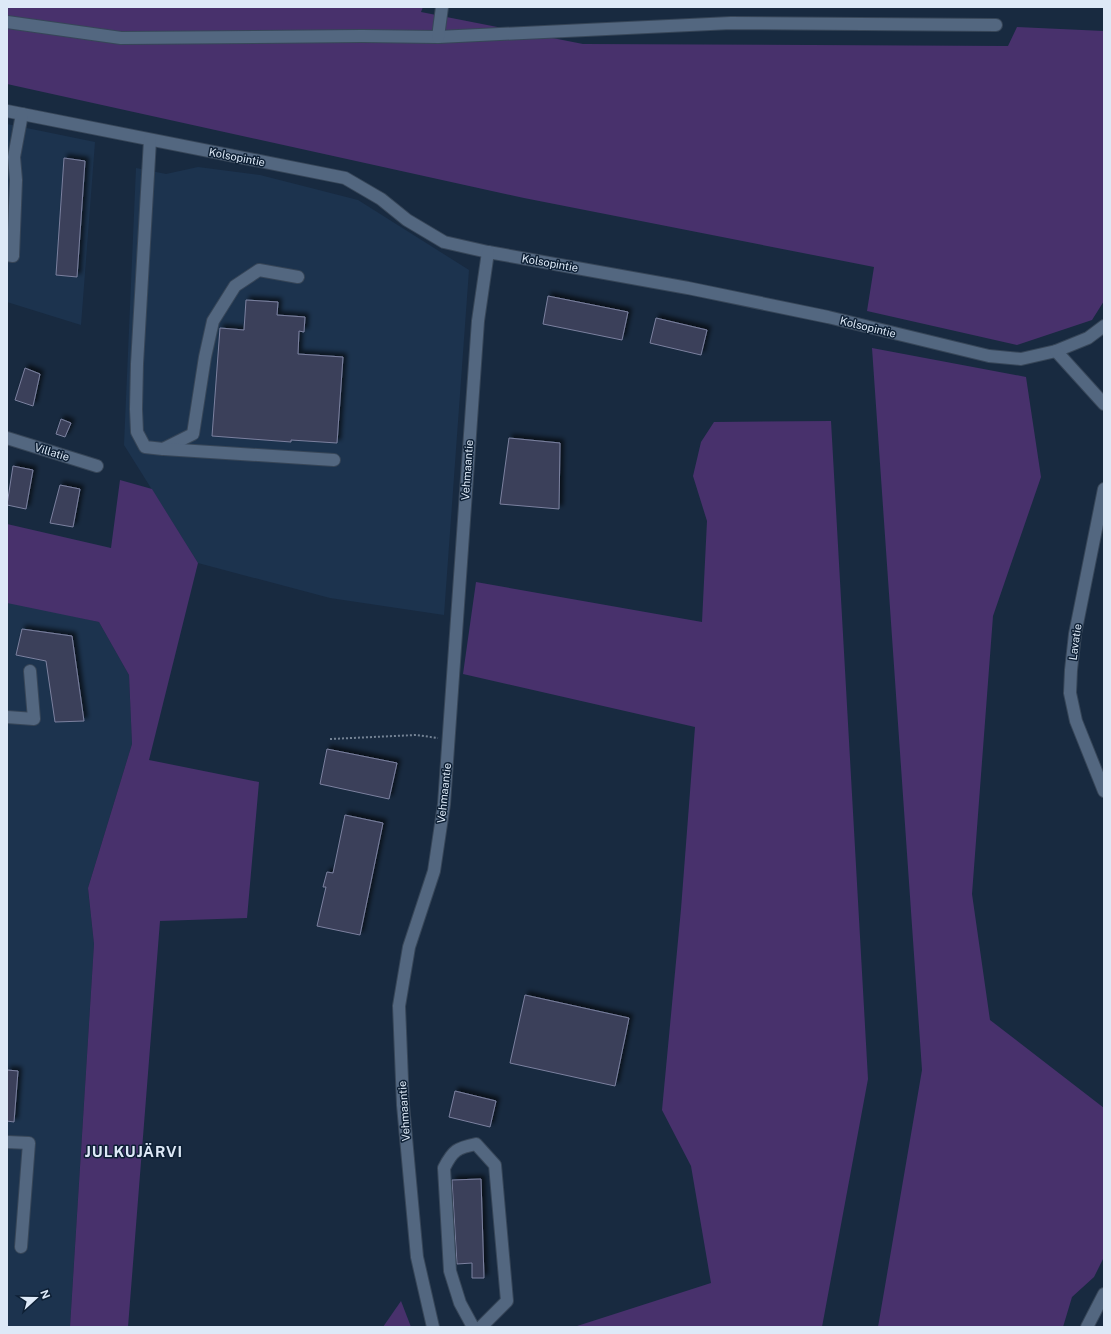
<svg xmlns="http://www.w3.org/2000/svg" width="1111" height="1334" font-family="'Public Sans',sans-serif">
<style>
.built{fill:#1c334e}
.green{fill:#48316c}
.building{fill:#3b3f5a;stroke:#7b819f;filter:url(#shadow)}
.lines{fill:none;stroke-linecap:round;stroke-linejoin:round}
.minor-casing{stroke:#374658;stroke-width:14}
.path{stroke:#748395;stroke-width:2;stroke-dasharray:2 2;stroke-linecap:butt}
.minor{stroke:#536780;stroke-width:12}
.labels{text-anchor:middle;dominant-baseline:central;stroke-width:3;stroke-linejoin:round;paint-order:stroke}
.street-label{font-size:11px;fill:#dde9f7;stroke:#0e2035}
.district-label{font-size:15px;font-weight:bold;letter-spacing:1px;fill:#dde9f7;stroke:#0e2035}
</style>
<defs>
<filter id="shadow"><feDropShadow dx="3.5" dy="-3.5" stdDeviation="2" flood-color="#0009"/></filter>
</defs>
<rect width="100%" height="100%" fill="#182a40"/>
<g class="built">
<polygon points="7,124 95,142 81,325 7,302"/>
<polygon points="198,167 260,175 358,200 469,270 444,615 330,598 198,563 124,445 136,168 166,174"/>
<polygon points="7,601 99,622 129,675 132,744 88,888 94,944 70,1327 7,1327"/>
</g>
<g class="green">
<polygon points="7,7 423,7 421,12 583,44 1008,46 1017,27 1104,31 1104,301 1092,320 1017,345 867,311 874,267 524,198 7,84"/>
<polygon points="872,348 1026,377 1041,477 993,616 972,894 990,1020 1104,1108 1104,1257 1094,1277 1072,1297 1063,1327 878,1327 922,1070"/>
<polygon points="831,421 868,1079 822,1327 574,1327 711,1283 691,1166 662,1110 681,909 695,727 463,674 476,582 702,622 707,521 693,476 701,442 714,422"/>
<polygon points="120,480 152,489 198,563 149,760 259,782 247,918 160,921 128,1327 70,1327 94,944 88,888 132,744 129,675 99,622 7,603 7,524 111,548"/>
<polygon points="401,1301 411,1327 383,1327"/>
</g>
<g class="building">
<polygon points="64,158 85,161 77,277 56,275"/>
<polygon points="548,296 628,312 622,340 543,324"/>
<polygon points="246,300 278,302 277,315 305,317 304,332 299,331 298,354 343,357 337,443 291,440 291,442 212,436 220,328 244,330"/>
<polygon points="656,318 707,330 701,355 650,343"/>
<polygon points="25,368 40,374 33,406 15,400"/>
<polygon points="61,419 71,423 65,437 56,434"/>
<polygon points="509,438 560,443 559,509 500,504"/>
<polygon points="13,466 33,470 26,509 7,505"/>
<polygon points="60,485 80,489 73,527 50,523"/>
<polygon points="22,629 72,636 84,721 55,722 46,661 16,655"/>
<polygon points="327,749 397,763 389,799 320,784"/>
<polygon points="345,815 383,823 360,935 317,926 326,887 323,887 327,872 333,873"/>
<polygon points="525,995 629,1018 615,1086 510,1063"/>
<polygon points="7,1070 18,1071 14,1122 7,1121"/>
<polygon points="455,1091 496,1101 490,1127 449,1117"/>
<polygon points="481,1179 484,1278 472,1278 472,1263 457,1264 452,1180"/>
</g>
<g class="lines">
<g class="minor-casing">
<g id="minor">
<polyline points="7,22 121,38 362,36 438,37 731,23 996,25"/>
<polyline points="438,37 442,7"/>
<polyline points="7,111 345,178 381,199 407,220 444,242 488,252 688,288 828,317 989,356 1021,359 1056,351 1088,338 1104,326"/>
<polyline points="150,140 137,364 136,409 137,432 145,447 163,449 193,434 205,357 213,321 235,286 259,270 298,277"/>
<polyline points="7,255 13,256 16,180 14,157 22,114"/>
<polyline points="1056,351 1104,404"/>
<polyline points="7,438 97,466"/>
<polyline points="164,449 334,460"/>
<polyline points="1104,489 1075,634 1071,670 1070,693 1076,721 1104,791"/>
<polyline points="7,717 34,719 30,671"/>
<polyline points="7,1142 29,1143 21,1247"/>
<polyline points="433,1327 417,1257 403,1105 399,1006 409,947 434,871 444,804 478,321 488,252"/>
<path d="M473 1327 460 1303 450 1271 444 1168C453 1150 457 1148 476 1144L495 1165 507 1301 481 1327"/>
<polyline points="1087,1327 1104,1294"/>
</g>
</g>
<polyline class="path" points="330,739 416,735 438,738"/>
<use href="#minor" class="minor"/>
</g>
<g class="labels">
<g class="street-label">
<text transform="translate(237 157) rotate(11)">Kolsopintie</text>
<text transform="translate(550 263) rotate(10)">Kolsopintie</text>
<text transform="translate(868 327) rotate(14)">Kolsopintie</text>
<text transform="translate(52 452) rotate(17)">Villatie</text>
<text transform="translate(467 470) rotate(-86)">Vehmaantie</text>
<text transform="translate(1075 642) rotate(-82)">Lavatie</text>
<text transform="translate(444 793) rotate(-84)">Vehmaantie</text>
<text transform="translate(404 1111) rotate(-94)">Vehmaantie</text>
</g>
<g class="district-label">
<text x="134" y="1151">JULKUJÄRVI</text>
</g>
</g>
<rect width="1111" height="1334" fill="none" stroke="#dde9f7" stroke-width="16"/>
<g transform="translate(36 1298) rotate(69)" stroke="#0e2035" stroke-width="3" paint-order="stroke">
<path d="M0-3L7 15L0 10L-7 15Z" fill="#dde9f7"/>
<text y="-6" font-size="11" font-weight="bold" text-anchor="middle" fill="#dde9f7">N</text>
</g>
</svg>
